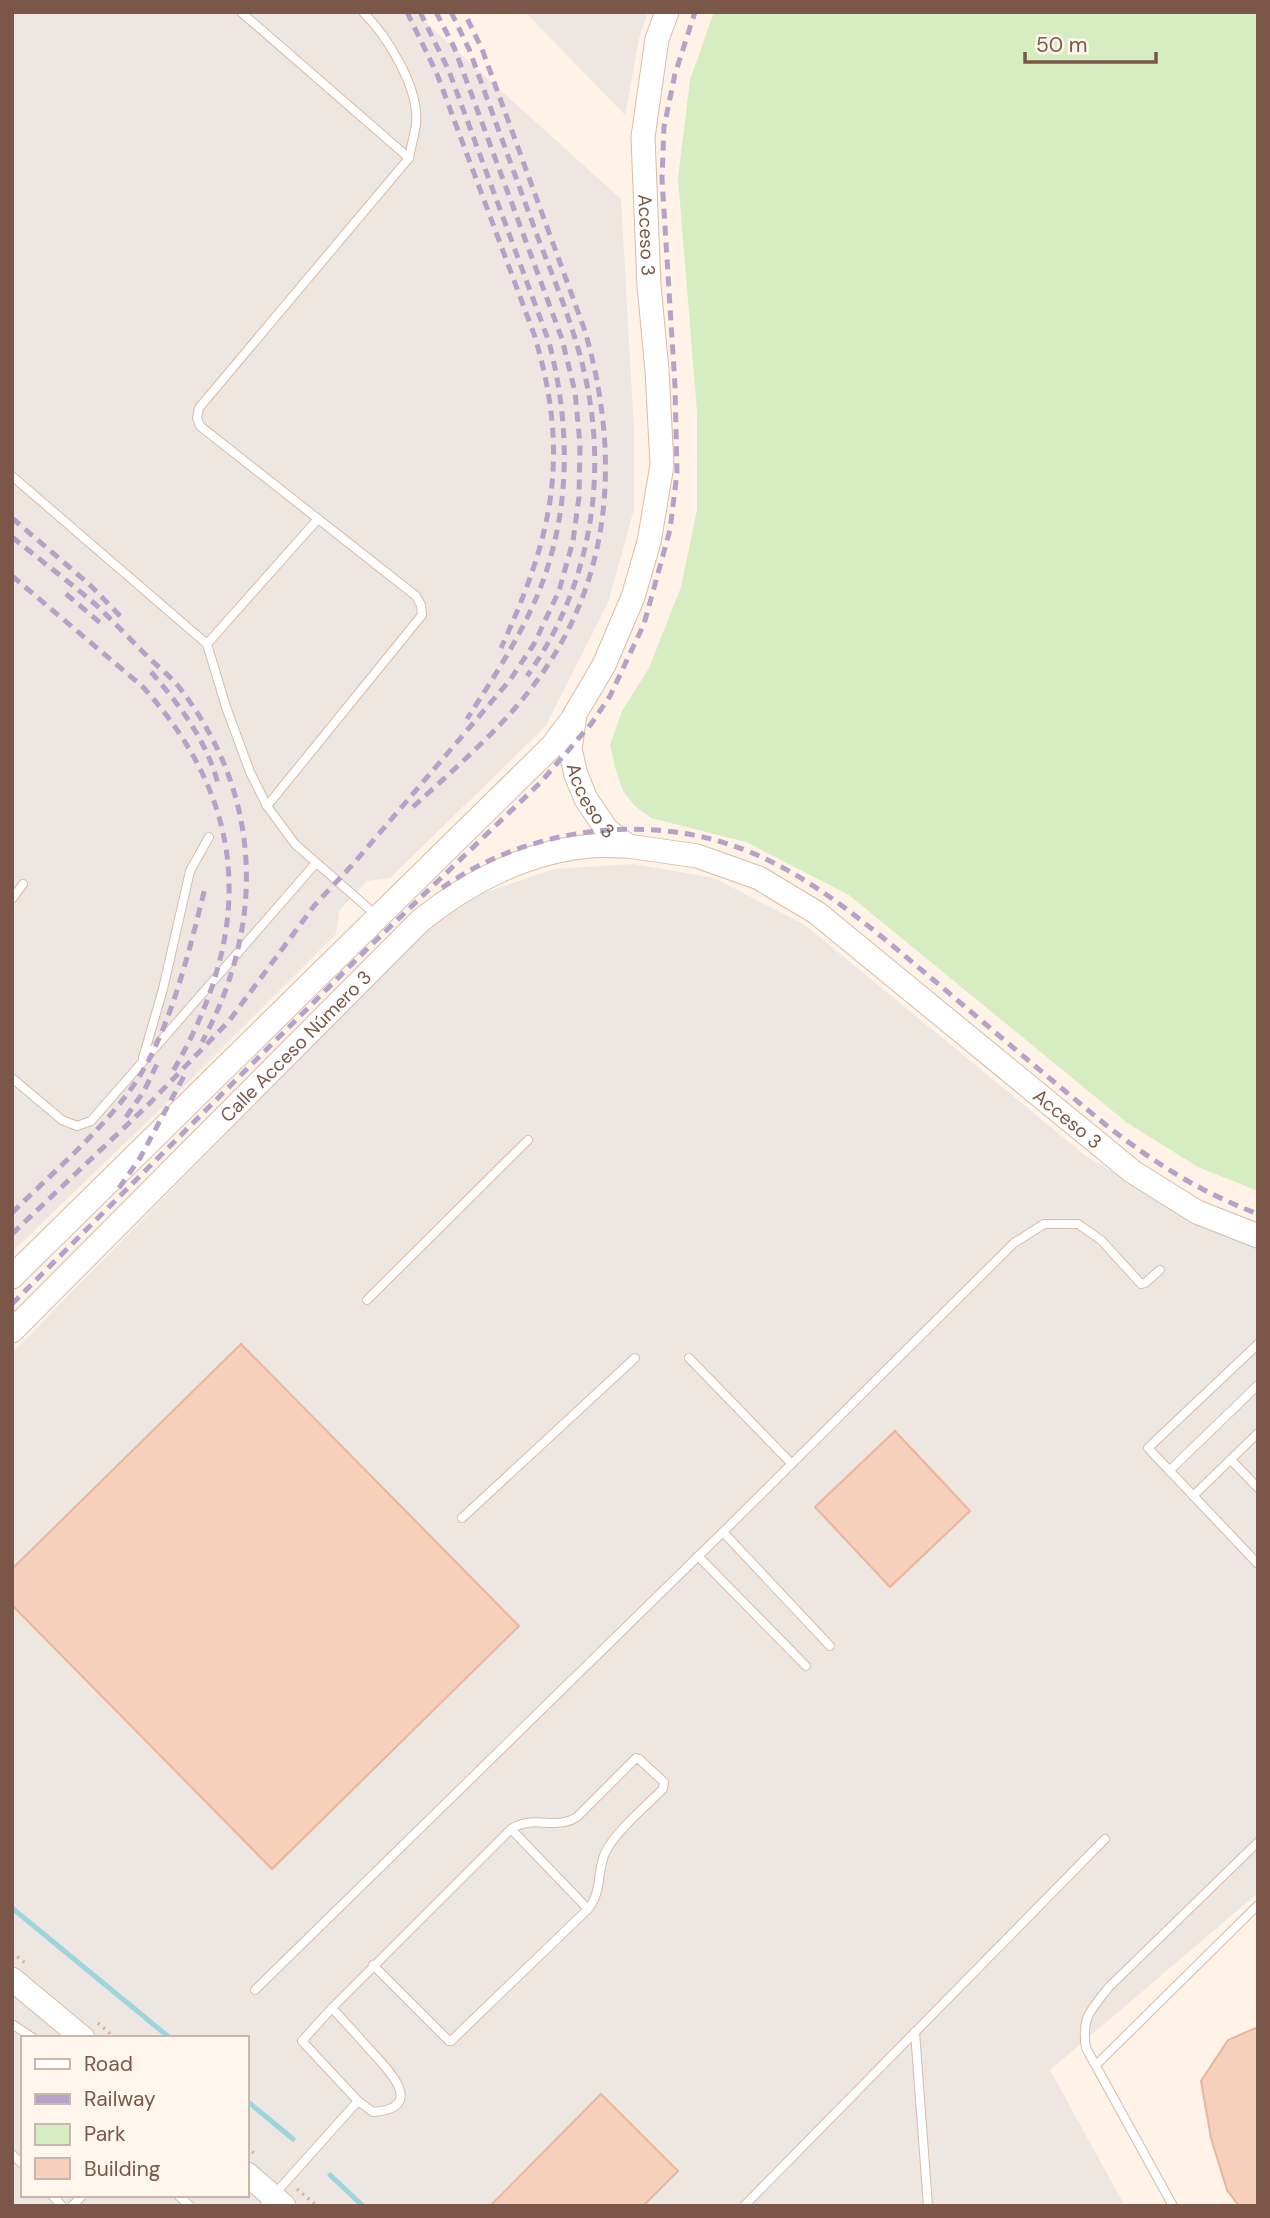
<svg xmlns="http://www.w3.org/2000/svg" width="1270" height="2218" font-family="'DM Sans',sans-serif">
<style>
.industrial{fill:#eee6e0;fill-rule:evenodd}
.green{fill:#d6edc2}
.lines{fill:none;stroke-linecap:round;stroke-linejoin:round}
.stream{stroke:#9dd5dd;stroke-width:5}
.building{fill:#f6d0bb;stroke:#eab59a;stroke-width:2}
.lane-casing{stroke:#d4bcad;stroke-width:10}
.secondary-casing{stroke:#d7bcaa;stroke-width:25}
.path{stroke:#dbb39d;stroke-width:3.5;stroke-dasharray:2 5;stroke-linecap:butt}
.lane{stroke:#fff;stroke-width:8}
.secondary{stroke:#fff;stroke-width:23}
.rail{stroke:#b6a2c9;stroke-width:5;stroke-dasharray:10 7;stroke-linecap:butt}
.labels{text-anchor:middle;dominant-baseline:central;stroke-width:5;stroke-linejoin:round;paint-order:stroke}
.street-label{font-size:19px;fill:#7a5748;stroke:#fff7ee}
</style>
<rect width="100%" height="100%" fill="#fef3e6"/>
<g class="industrial">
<polygon points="12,12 414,12 621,199 634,431 634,509 608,603 545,727 390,878 367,881 339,911 336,934 172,1098 12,1252"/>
<polygon points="525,12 648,12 640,34 625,115"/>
<path d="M634 864 714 878 805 925 1086 1156 1194 1221 1258 1240V1893L1050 2070 1125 2206H12V1353L451 904 554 869ZM23 2038H247V2195H23Z"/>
</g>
<polygon class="green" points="714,12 1258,12 1258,1191 1198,1167 1126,1122 849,895 746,842 651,818 635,806 623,791 616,771 610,745 622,711 649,668 681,587 697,510 697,412 678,178 690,80"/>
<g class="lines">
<g class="stream">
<polyline points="12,1908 170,2038"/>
<polyline points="247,2101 293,2139"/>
<polyline points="330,2175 363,2206"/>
</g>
</g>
<g class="building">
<polygon points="241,1344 519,1626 272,1869 12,1605 12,1569"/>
<polygon points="895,1431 970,1511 890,1587 815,1507"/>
<polygon points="1258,2027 1258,2206 1239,2206 1227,2190 1211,2138 1201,2081 1228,2040"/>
<polygon points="601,2094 678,2171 643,2206 490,2206"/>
</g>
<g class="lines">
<g class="lane-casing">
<g id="lane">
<polyline points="241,12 409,158"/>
<polyline points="12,476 207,644 226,707 250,772 267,806 295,844 376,915"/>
<polyline points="207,644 318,519"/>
<path d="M267 806 422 615 421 605 416 596 200 426 197 418 199 408 409 158C411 147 414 136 416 125 420 89 388 37 363 12"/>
<polyline points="12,899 23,884"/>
<polyline points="143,1058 163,989 190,871 209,837"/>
<polyline points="12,1078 62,1120 77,1126 91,1121 316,863"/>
<polyline points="367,1300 528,1140"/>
<polyline points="1258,1344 1148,1448 1258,1564"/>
<polyline points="689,1358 791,1463"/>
<polyline points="1231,1460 1258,1488"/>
<polyline points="1169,1471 1258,1385"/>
<polyline points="1193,1496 1258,1433"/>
<polyline points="462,1518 635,1358"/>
<polyline points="723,1532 830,1646"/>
<polyline points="698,1556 806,1666"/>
<path d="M511 1829C534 1814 555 1831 577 1817L636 1758 639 1759 664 1782 663 1789C647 1805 614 1833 605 1853 597 1871 602 1893 588 1909"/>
<polyline points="255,1990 723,1532 1014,1243 1044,1224 1078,1224 1101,1240 1141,1284 1145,1283 1160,1270"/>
<polyline points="332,2008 511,1829 588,1909 451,2041 449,2041 373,1965"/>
<path d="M332 2008C345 2022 357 2035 369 2049 387 2068 428 2108 373 2112L358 2101 302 2041Z"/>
<polyline points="12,2024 33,2038"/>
<polyline points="915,2032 928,2206"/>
<polyline points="1096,2065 1258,1905"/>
<polyline points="12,2154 23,2165"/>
<polyline points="52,2195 62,2206"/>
<polyline points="178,2195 190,2206"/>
<polyline points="72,2206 83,2195"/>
<polyline points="264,2206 358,2101"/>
<polyline points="744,2206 1105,1839"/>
<path d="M1173 2206 1086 2048C1081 2017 1091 2010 1109 1987L1258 1842"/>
</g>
</g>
<g class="secondary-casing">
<g id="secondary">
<path id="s1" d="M667 12 657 39 643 137 649 286 657 370 662 465 649 542 633 597 604 665 575 714 570 749 576 775 586 799 607 830 628 846 697 856 759 878 817 913 1133 1172 1197 1212 1258 1236"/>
<polyline points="12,1277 552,746 574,717"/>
<path id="s2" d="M12 1331 420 921C468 882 528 851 591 846 603 845 616 846 628 846"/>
<polyline points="12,1979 83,2038"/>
<polyline points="247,2174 284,2206"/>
</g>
</g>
<g class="path">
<polyline points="12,1952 25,1963"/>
<polyline points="98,2023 115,2038"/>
<polyline points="247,2147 256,2155"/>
<polyline points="297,2189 317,2206"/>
</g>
<use href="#lane" class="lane"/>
<use href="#secondary" class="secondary"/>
<g class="rail">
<path d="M407 12 437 74 534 334C571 456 553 535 501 648"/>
<path d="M420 12 449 71 549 342C573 435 571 530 527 618 510 653 488 686 467 719"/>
<path d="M451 12 469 49C492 112 515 175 538 238 554 279 571 320 582 363 610 471 592 585 527 676"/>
<polyline points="12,518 89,584 123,619"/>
<path d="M12 537C39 559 68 581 95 604 113 621 130 639 148 657 158 667 170 676 179 687 263 795 266 924 202 1042"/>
<path d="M12 576 142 686C252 807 253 934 172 1073"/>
<polyline points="66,594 104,626"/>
<path d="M151 672C180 705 209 744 219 788"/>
<path d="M413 807C454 769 499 731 533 686 613 581 621 456 585 331L482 49 464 12"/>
<path d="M442 888C528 827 651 811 750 852 820 881 878 934 936 982 992 1030 1049 1078 1106 1125 1156 1164 1198 1191 1258 1214"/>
<polyline points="126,1117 144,1091 158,1062"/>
<polyline points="119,1188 140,1158 184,1076"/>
<path d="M12 1213C51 1174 95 1137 128 1093 168 1041 189 952 205 888"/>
<polyline points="12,1234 148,1105 229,1021 314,906 354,863 510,680 534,644 559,591 573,541 579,497 580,444 575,392 562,339 454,47 436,12"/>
<polyline points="12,1304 366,950 540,783 591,724 610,696 644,624 670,530 677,473 675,386 662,179 664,127 675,74 695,12"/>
</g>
</g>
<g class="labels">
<g class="street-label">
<text stroke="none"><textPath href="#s1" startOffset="226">Acceso 3</textPath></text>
<text stroke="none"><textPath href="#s1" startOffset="814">Acceso 3</textPath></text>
<text stroke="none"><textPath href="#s2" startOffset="402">Calle Acceso Número 3</textPath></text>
<text stroke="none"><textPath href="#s1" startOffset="1402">Acceso 3</textPath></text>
</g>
</g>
<rect width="1270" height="2218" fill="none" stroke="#7a5748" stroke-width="28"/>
<rect x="21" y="2036" width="228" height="161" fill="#fff7ee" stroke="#cab7ac" stroke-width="2"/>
<rect x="35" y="2059" width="35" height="10" fill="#ffffff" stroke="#cab7ac" stroke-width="2"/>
<text x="84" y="2071" font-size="21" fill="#7a5748">Road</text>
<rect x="35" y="2094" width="35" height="10" fill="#b6a2c9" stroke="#cab7ac" stroke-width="2"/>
<text x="84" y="2106" font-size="21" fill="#7a5748">Railway</text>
<rect x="35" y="2124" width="35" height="21" fill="#d6edc2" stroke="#cab7ac" stroke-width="2"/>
<text x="84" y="2141" font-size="21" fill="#7a5748">Park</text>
<rect x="35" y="2158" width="35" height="21" fill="#f6d0bb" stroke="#cab7ac" stroke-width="2"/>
<text x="84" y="2176" font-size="21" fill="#7a5748">Building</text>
<path d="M1025 52v10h131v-10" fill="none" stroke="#7a5748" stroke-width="3.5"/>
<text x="1036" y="52" font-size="21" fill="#7a5748" stroke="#fff7ee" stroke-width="5" paint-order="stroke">50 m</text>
</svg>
